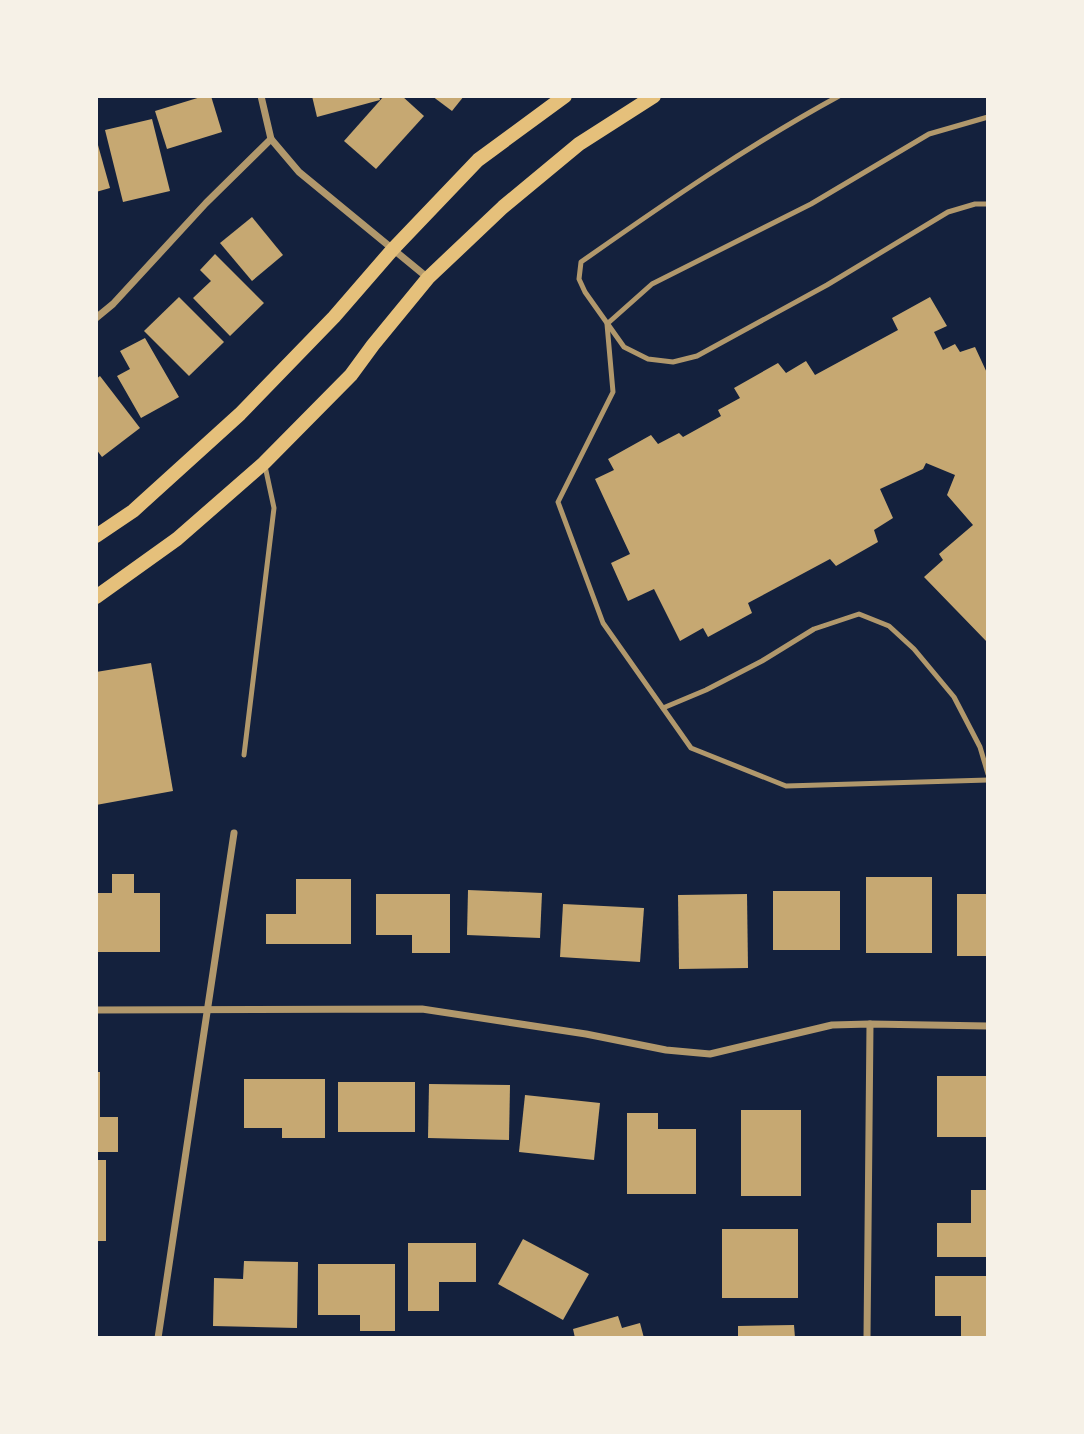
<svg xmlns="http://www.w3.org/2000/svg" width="1084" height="1434" font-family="Barlow,sans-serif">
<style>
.building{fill:#c6a872}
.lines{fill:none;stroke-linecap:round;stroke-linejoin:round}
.service{stroke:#b1986c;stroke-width:5}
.minor{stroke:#b1986c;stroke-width:7}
.secondary{stroke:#e5c07b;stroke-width:14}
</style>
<rect width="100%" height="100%" fill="#14213d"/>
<g class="building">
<polygon points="204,96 211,96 222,132 167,149 155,111"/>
<polygon points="312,96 379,96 380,100 317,117"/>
<polygon points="402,96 424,116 376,169 344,141 384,96"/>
<polygon points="432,96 464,96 452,111"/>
<polygon points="152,119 170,191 123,202 105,130"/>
<polygon points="96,138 110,188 96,192"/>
<polygon points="252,217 283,255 252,281 220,243"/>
<polygon points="215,254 264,303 230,336 193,298 211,281 200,270"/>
<polygon points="179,297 224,342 189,376 144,331"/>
<polygon points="930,297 947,326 934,332 943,350 955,344 960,352 975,347 988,375 988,643 924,577 943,560 939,554 973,525 947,495 955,475 926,463 923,469 880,489 893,518 874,530 878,542 836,566 830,559 748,603 752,613 708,637 703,628 680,641 654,589 628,601 611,563 630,554 595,479 614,470 608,459 651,435 658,444 679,433 683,437 721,416 718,410 740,398 734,388 778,363 786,373 806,361 815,375 898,330 892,318"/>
<polygon points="145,338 179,397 141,418 117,376 130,369 120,351"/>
<polygon points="100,376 140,428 102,457 96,449 96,379"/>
<polygon points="151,663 173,791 96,805 96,672"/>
<polygon points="112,874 134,874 134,893 160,893 160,952 96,952 96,893 112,893"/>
<rect x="866" y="877" width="66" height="76"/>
<polygon points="296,879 351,879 351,944 266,944 266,914 296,914"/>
<polygon points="468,890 542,893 540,938 467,935"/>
<rect x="773" y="891" width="67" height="59"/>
<polygon points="376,894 450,894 450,953 412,953 412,935 376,935"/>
<polygon points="747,894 748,968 679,969 678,895"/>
<rect x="957" y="894" width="31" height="62"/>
<polygon points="563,904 644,908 640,962 560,957"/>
<polygon points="96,1072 100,1072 100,1117 118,1117 118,1152 96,1152"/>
<rect x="937" y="1076" width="51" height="61"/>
<polygon points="244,1079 325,1079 325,1138 282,1138 282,1128 244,1128"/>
<rect x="338" y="1082" width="77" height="50"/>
<polygon points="429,1084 510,1085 509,1140 428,1138"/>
<polygon points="525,1095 600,1103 594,1160 519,1152"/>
<rect x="741" y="1110" width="60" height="86"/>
<polygon points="627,1113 658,1113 658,1129 696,1129 696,1194 627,1194"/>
<rect x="96" y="1160" width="10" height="81"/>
<polygon points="971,1190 988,1190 988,1257 937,1257 937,1223 971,1223"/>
<rect x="722" y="1229" width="76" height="69"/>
<polygon points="523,1239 589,1274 563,1320 498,1284"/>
<polygon points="408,1243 476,1243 476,1282 439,1282 439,1311 408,1311"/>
<polygon points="244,1261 298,1262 297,1328 213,1326 214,1278 243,1279"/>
<polygon points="318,1264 395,1264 395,1331 360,1331 360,1315 318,1315"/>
<polygon points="935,1276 988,1276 988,1338 961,1338 961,1316 935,1316"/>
<polygon points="618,1316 622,1328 640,1323 644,1338 575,1338 573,1329"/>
<polygon points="794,1325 795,1338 738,1338 738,1326"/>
</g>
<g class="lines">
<g class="service">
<path d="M839 96C749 145 665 203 581 262L579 279 585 292 624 347 648 359 673 362 697 356 827 285 948 212 975 204H988"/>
<polyline points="988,117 929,134 811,204 652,284 607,324 613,392 558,502 603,623 691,748 786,786 988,780"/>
<polyline points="663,708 706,690 762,661 814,629 859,614 889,626 914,649 954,697 980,747 988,774"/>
<polyline points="244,755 274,508 265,466"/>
</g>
<g class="minor">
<polyline points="261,96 271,139 299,172 428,278"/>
<polyline points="96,318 113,304 206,203 271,139"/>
<polyline points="96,1010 422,1009 586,1034 666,1050 710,1054 832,1025 870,1024 988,1026"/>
<polyline points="158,1338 234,833"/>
<polyline points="867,1338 870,1024"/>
</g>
<g class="secondary">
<polyline points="96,536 133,511 240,414 334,317 393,249 478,160 565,96"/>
<polyline points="96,597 177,539 264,463 351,375 373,345 428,278 503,207 579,144 654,96"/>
</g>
</g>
<rect width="1084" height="1434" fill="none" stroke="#f6f1e7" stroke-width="196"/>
</svg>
